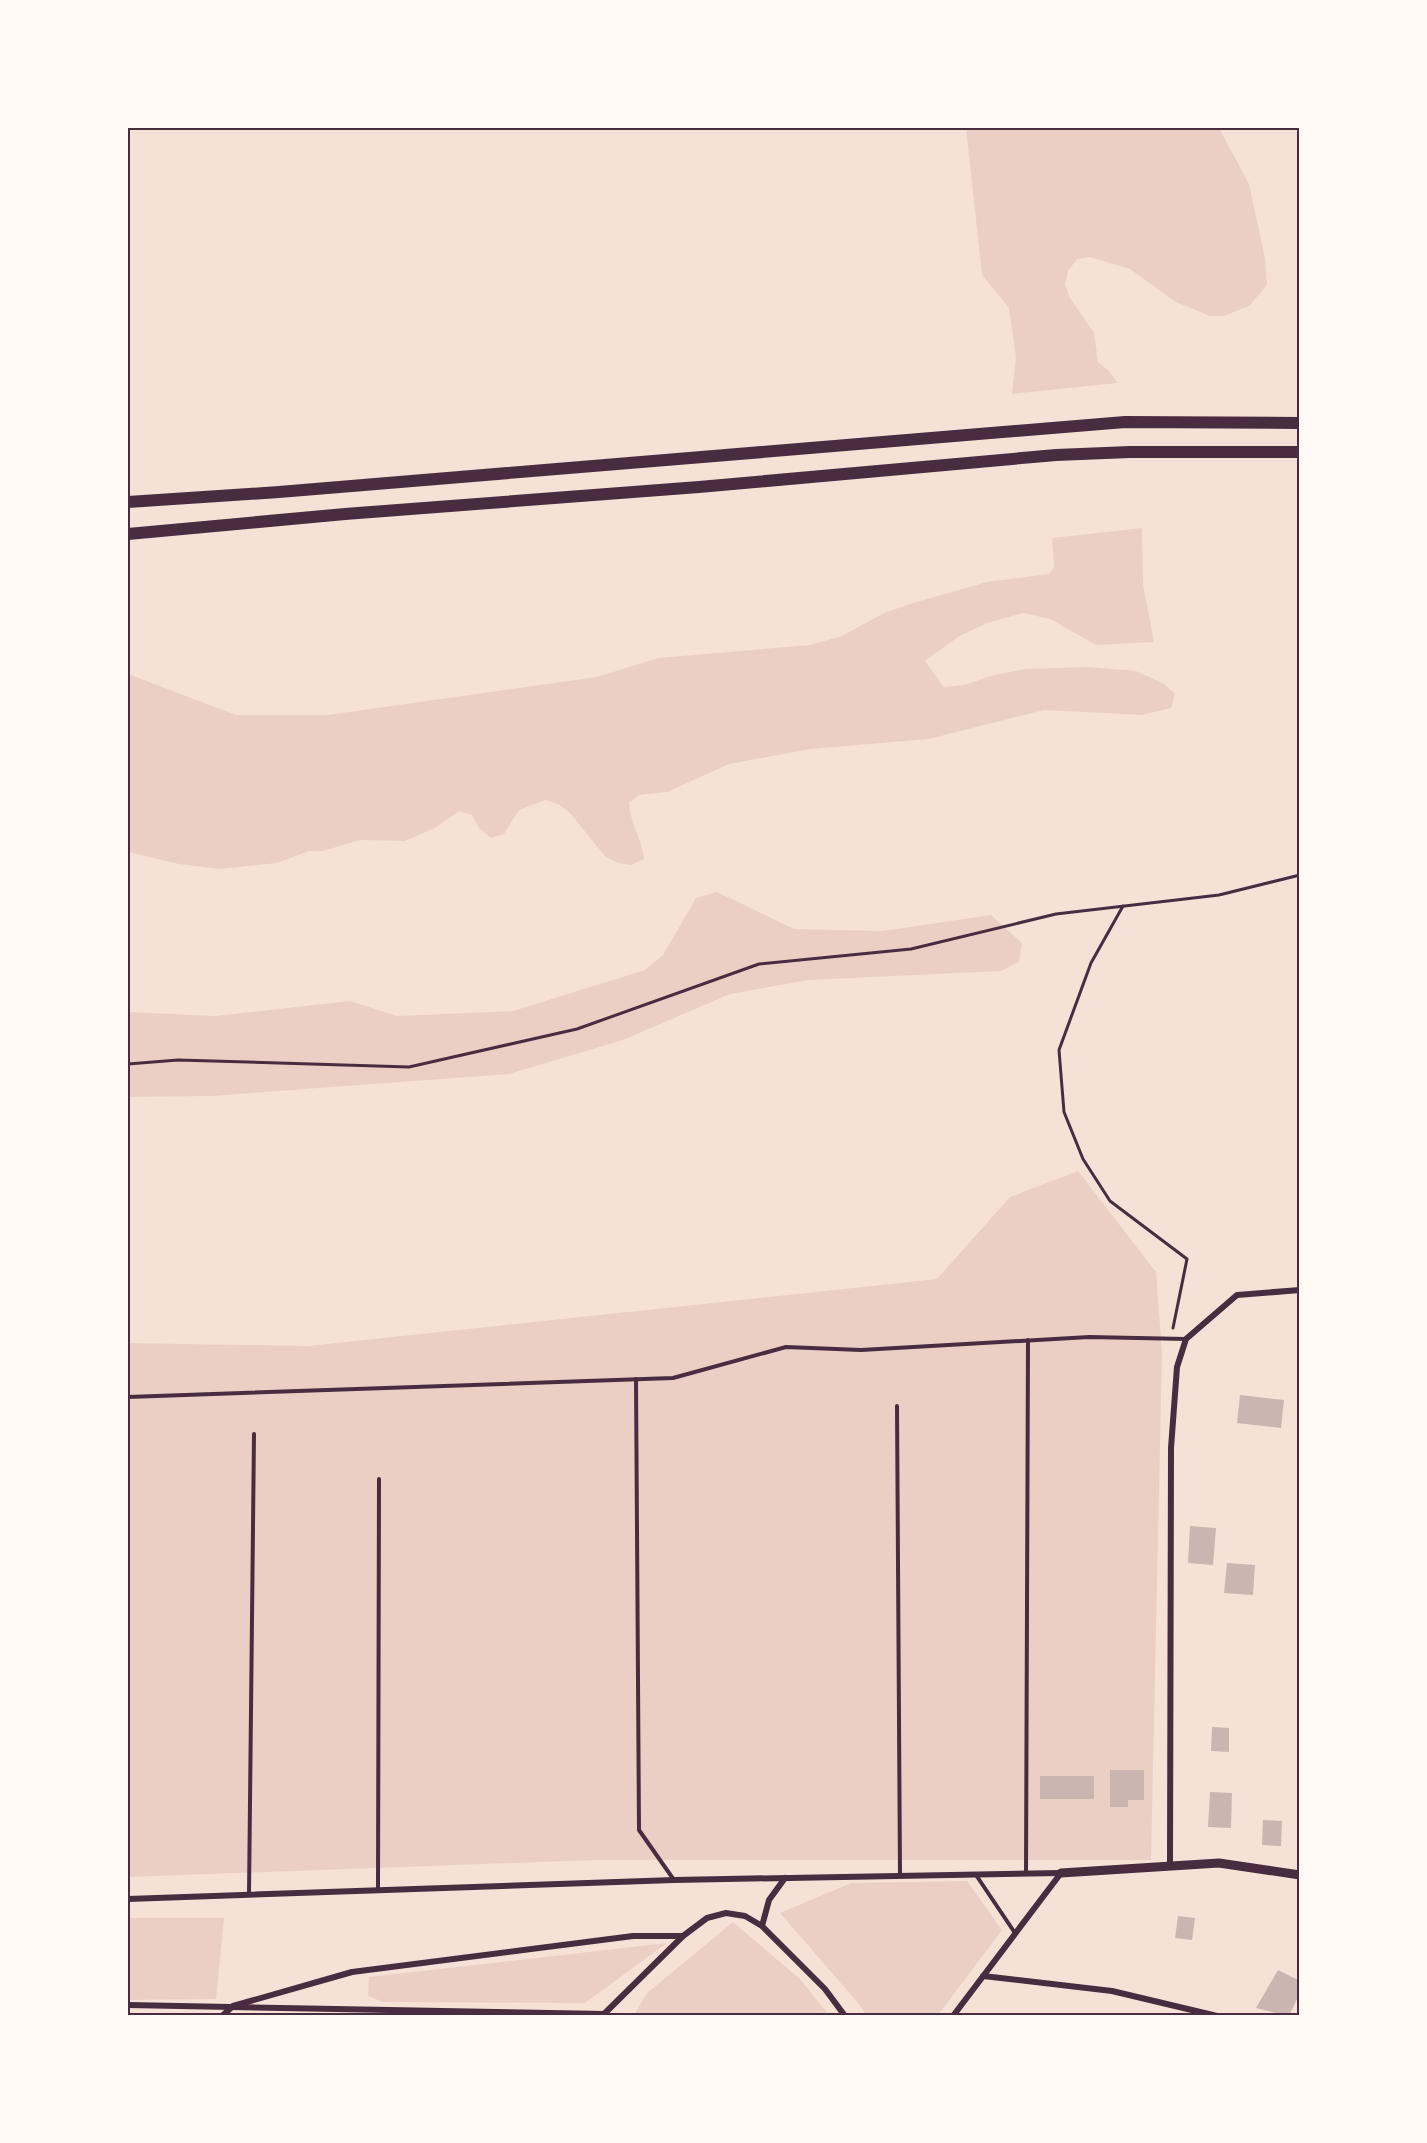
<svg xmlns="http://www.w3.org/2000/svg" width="1427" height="2143" font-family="'IBM Plex Serif',serif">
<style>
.green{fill:#ebcfc5}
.building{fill:#ccb4b1}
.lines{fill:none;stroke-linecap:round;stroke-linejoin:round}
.path{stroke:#4a2c40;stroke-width:3}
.service{stroke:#4a2c40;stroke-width:4}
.minor{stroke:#4a2c40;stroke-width:6}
.tertiary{stroke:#4a2c40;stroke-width:9}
.primary{stroke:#4a2c40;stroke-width:12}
.neatline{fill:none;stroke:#4a2c40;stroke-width:2}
</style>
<rect width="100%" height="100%" fill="#f7e1d7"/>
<g class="green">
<polygon points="966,128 1219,128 1249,184 1265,258 1267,285 1249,306 1224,316 1210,316 1174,301 1130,269 1090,257 1077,259 1068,271 1065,285 1070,298 1094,333 1098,362 1109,371 1118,383 1012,394 1016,357 1009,308 982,275"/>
<path d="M1142 528 1143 584 1154 642 1096 645 1050 619 1023 613 987 623 958 637 925 661 944 687 964 685 994 675 1026 669 1087 667 1136 671 1164 684 1175 694 1171 708 1142 715 1044 710 929 739 811 749 729 764 667 792 639 795 629 803C630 823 642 839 644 859L631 865 618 863 605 856 569 812 558 804 545 800 519 810 504 834 491 838 479 828 472 815 459 811 435 828 405 841 360 840 323 851H309L277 863 220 869 179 864 128 852V674L236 715H328L597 677 658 658 810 645 842 636 884 613 913 603 987 582 1049 574 1054 567 1052 538Z"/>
<polygon points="717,892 794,929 883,931 991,915 1022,943 1019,962 1001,971 809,980 730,994 623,1040 509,1074 211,1096 128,1097 128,1012 215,1016 350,1001 397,1016 513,1011 645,970 663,955 696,898"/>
<polygon points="1078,1171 1156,1272 1162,1353 1151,1860 596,1860 128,1877 128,1343 308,1346 937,1279 1010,1197"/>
<polygon points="967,1881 1002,1930 938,2015 866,2015 859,2004 780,1913 851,1883"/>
<polygon points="128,1918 224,1918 216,1999 128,2000"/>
<polygon points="733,1922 800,1979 829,2015 634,2015 647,1993"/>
<polygon points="667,1943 585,2003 383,2002 368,1996 369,1977"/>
</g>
<g class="building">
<polygon points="1240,1395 1284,1400 1281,1428 1237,1423"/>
<polygon points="1190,1526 1216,1528 1213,1565 1188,1563"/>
<polygon points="1227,1563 1255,1565 1253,1595 1224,1593"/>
<polygon points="1212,1727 1229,1728 1229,1752 1211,1751"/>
<polygon points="1110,1770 1144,1770 1144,1800 1128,1800 1128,1807 1110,1807"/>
<rect x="1040" y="1776" width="54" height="23"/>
<polygon points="1210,1792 1232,1793 1231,1828 1208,1827"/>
<polygon points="1263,1820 1282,1821 1281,1846 1262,1845"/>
<polygon points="1178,1916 1195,1918 1192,1940 1175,1938"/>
<polygon points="1278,1970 1300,1981 1300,1993 1289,2016 1256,2008"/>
</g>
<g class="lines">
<g class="path">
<polyline points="1123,906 1091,963 1059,1050 1064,1112 1083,1159 1110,1201 1187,1259 1173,1328"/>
<polyline points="128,1064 178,1060 409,1067 577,1029 759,964 911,949 1056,914 1219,895 1300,875"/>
</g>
<g class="service">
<polyline points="636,1379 639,1830 674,1880"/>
<polyline points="128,1397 673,1378 786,1347 861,1350 1089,1337 1186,1339"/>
<polyline points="897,1406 900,1875"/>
<polyline points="1026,1873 1028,1340"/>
<polyline points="976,1875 1015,1933"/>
<polyline points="378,1890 379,1479"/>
<polyline points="249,1895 254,1434"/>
</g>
<g class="minor">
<polyline points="1170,1867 1171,1448 1177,1367 1186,1339 1237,1295 1300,1290"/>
<polyline points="128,1899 674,1880 1061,1873"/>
<polyline points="762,1926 769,1900 785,1878"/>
<polyline points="983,1976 1112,1991 1217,2016"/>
<polyline points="128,2005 605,2014"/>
<polyline points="603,2015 683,1936 707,1918 726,1913 745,1916 762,1926 825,1989 845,2016"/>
<polyline points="222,2016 233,2006 352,1972 633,1936 683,1936"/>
<polyline points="953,2016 1061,1873"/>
</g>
<polyline class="tertiary" points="1061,1873 1219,1863 1300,1875"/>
<g class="primary">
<polyline points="128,502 279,492 1125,422 1300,423"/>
<polyline points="128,534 345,514 699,487 1056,455 1130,452 1300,452"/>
</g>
</g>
<rect width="1427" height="2143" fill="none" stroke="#fffaf5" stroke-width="258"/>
<rect x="129" y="129" width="1169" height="1885" class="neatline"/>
</svg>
